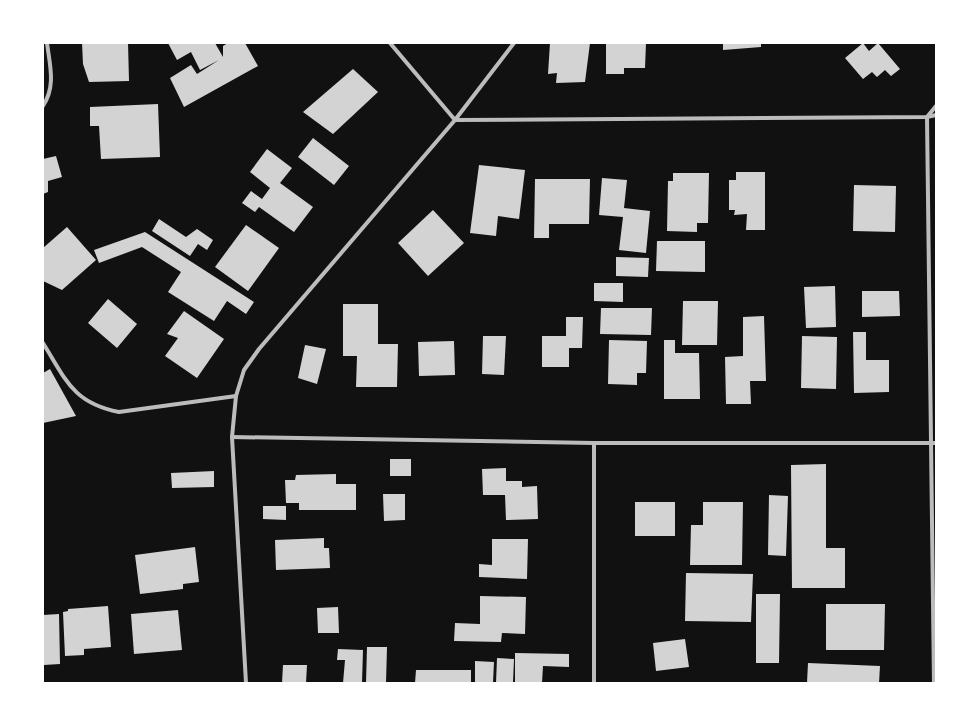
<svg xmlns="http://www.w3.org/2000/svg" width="979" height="726" font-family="'Source Serif 4',serif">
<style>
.building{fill:#d3d3d3}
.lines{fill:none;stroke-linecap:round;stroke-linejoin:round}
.minor{stroke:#bcbcbc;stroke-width:4}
</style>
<rect width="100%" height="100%" fill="#111"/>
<g class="building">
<polygon points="82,43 128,43 129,81 89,82 83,64"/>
<polygon points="168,43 215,43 223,57 223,46 228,43 245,43 258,66 184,107 170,78 191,65 197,74 219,60 200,70 191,52 177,60"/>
<polygon points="550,43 590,43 585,82 556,83 557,73 548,74"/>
<polygon points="606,43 646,43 645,68 624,68 624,74 606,74"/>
<polygon points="723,43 761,43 761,47 723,50"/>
<polygon points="863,43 869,51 878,43 900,69 891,76 885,70 877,77 872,72 863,79 845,58"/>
<polygon points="353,69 378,92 333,134 303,112"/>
<polygon points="158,104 160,157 101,159 99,126 90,126 90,107"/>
<polygon points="313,138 349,166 334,185 298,157"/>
<polygon points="267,149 292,168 280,183 313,207 294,232 259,207 255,212 242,203 251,191 262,199 270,188 250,172"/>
<polygon points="56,156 62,177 48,181 48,192 43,194 43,159"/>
<polygon points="479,165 525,170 519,219 498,216 496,236 470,233"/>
<polygon points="736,172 765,172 765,230 746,230 747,214 734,215 735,210 729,210 729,180 736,180"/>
<polygon points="673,173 709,173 708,223 697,223 697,232 667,231 668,181 673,181"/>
<polygon points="602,178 627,180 624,208 650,211 646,253 619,250 623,217 599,215"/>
<polygon points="535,179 590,179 589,224 549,224 549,238 534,238"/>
<polygon points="854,185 896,186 895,232 853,231"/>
<polygon points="433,210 464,243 428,276 398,243"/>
<polygon points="159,219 186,237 197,229 213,240 207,250 198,244 190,256 152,231"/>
<polygon points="246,225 279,248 248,291 215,267"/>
<polygon points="67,227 96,260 62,290 43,281 43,248"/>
<polygon points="145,232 254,302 246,314 227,301 214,321 168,292 181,272 142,247 99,263 94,250"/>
<polygon points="657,241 705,241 705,272 656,271"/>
<polygon points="616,257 649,258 648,277 616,276"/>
<polygon points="594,283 623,283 623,302 594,301"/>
<polygon points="835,286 836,327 806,328 804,287"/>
<polygon points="862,291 899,291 900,316 862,317"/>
<polygon points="108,299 137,324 117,348 88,323"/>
<polygon points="683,301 718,301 717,345 682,345"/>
<polygon points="343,304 378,304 378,344 398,344 397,387 356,387 357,356 343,356"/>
<polygon points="601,308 652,308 651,335 600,334"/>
<polygon points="184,311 224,339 197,378 165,356 178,338 167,334"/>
<polygon points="764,316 766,381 750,381 751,404 726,404 725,357 743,356 743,317"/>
<polygon points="566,317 583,317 582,348 569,348 569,367 542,367 542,336 566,336"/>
<polygon points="853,332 866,332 866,360 889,360 889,392 854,393"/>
<polygon points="483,336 506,336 504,375 482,374"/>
<polygon points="802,336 837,337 836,389 801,388"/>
<polygon points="609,340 647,341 646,373 637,373 637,385 608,384"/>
<polygon points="664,340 675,340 675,353 699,353 700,399 664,399"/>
<polygon points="454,341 455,375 419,376 418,342"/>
<polygon points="305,345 326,349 317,384 298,378"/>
<polygon points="50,369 76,416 43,423 43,373"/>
<rect x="390" y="459" width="21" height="17"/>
<polygon points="826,464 826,548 845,548 845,588 792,588 791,465"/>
<polygon points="506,468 506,481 522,481 522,487 537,486 538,519 506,520 505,495 483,495 482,469"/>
<polygon points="214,471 214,487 172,488 171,473"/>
<polygon points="336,474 336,484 356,484 356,510 299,510 299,503 286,503 285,480 295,480 296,475"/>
<polygon points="383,494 405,494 405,520 384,521"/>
<polygon points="769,495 788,496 786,556 768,555"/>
<rect x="635" y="502" width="40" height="34"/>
<polygon points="703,502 743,502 742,565 690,565 691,525 703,525"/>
<polygon points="263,506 286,506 286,520 263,519"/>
<polygon points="324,538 324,548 329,548 330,568 276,570 275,540"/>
<polygon points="492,539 528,539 527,579 479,577 479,564 492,565"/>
<polygon points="195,547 199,582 183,584 183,589 140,594 135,555"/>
<polygon points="686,573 753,574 751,622 685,621"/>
<polygon points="756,594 780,594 779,663 756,663"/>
<polygon points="480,596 526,597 525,634 502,633 501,642 454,641 455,623 480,624"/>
<polygon points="826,604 885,604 884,650 826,650"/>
<polygon points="108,606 111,647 84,649 84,655 65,656 63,612 68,611 68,609"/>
<polygon points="338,607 339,633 318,633 317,608"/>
<polygon points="178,610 182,650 134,654 131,614"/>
<polygon points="59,614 60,664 44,665 43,615"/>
<polygon points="685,639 689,667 656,671 653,643"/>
<polygon points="367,647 387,647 386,683 366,683"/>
<polygon points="338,649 363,650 362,683 343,683 345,660 337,660"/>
<polygon points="515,653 569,654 569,667 543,666 542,683 515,683"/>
<polygon points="497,658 514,659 513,683 496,683"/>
<polygon points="475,661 494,662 493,683 475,683"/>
<polygon points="808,663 880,666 879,683 807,683"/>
<polygon points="283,665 307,665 306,683 282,683"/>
<polygon points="416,670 471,670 471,683 415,683"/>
</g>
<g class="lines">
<g class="minor">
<polyline points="390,43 455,120 927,117 936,115"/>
<path d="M43 106C56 86 50 66 47 43"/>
<path d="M43 343C66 380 73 403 119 412L236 396"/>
<polyline points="232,437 594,443 936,443"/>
<polyline points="594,443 594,683"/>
<polyline points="246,683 232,437 236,396 244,370 259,349 455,120 514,43"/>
<polyline points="934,683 927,117 936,106"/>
</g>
</g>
<rect width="979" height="726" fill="none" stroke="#ffffff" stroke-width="88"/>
</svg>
